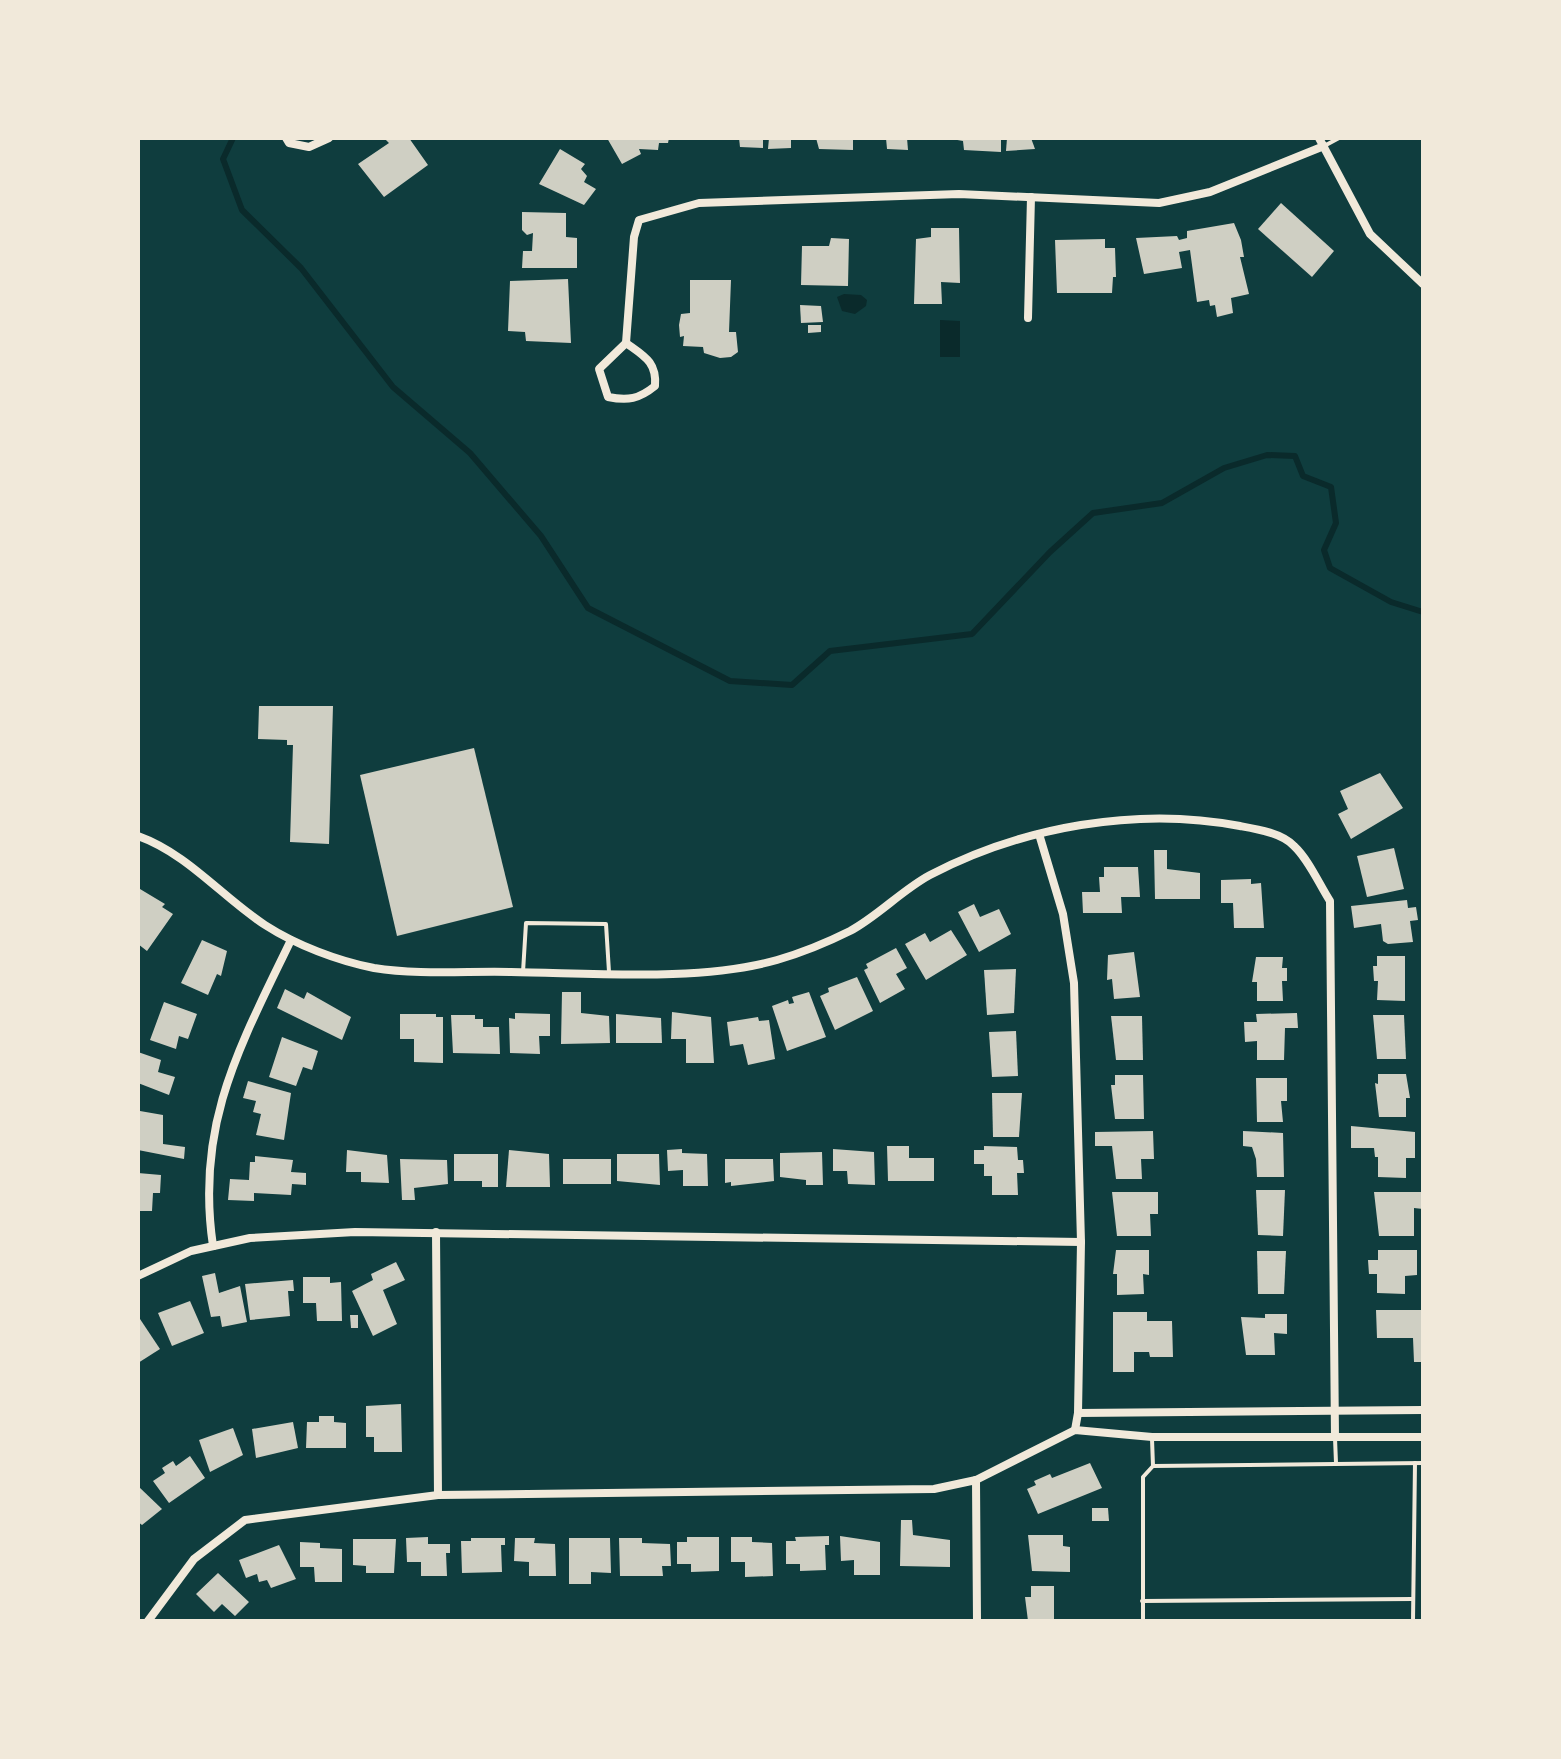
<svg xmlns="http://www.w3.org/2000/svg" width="1561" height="1759" font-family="Helvetica,sans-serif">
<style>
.water{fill:#0a2a2b}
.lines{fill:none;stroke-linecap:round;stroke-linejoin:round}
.stream{stroke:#0a2a2b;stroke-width:6}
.building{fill:#cfcfc3}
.service{stroke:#f1e9da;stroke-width:4}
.minor{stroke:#f1e9da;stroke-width:8}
</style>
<rect width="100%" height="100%" fill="#0f3d3e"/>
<g class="water">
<polygon points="844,294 861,295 867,300 866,306 855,314 842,311 837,297"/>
<polygon points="940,320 960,321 960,357 940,357"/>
</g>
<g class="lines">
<polyline class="stream" points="233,138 223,159 242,210 301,268 393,387 470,453 541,536 588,608 730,681 792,685 830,651 972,634 1050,552 1093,513 1162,503 1224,468 1267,455 1295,456 1303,476 1331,487 1336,523 1324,550 1330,568 1391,602 1423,612"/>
</g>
<g class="building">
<polygon points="384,138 409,138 428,165 384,197 358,164 389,143"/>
<polygon points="607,138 669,138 668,143 659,143 658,150 639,149 641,154 622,164"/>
<polygon points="739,138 763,138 763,148 740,147"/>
<polygon points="769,138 791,138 791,148 768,149"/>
<polygon points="816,138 853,138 853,150 819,149"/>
<polygon points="886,138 907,138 908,150 887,149"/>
<polygon points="946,138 1001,138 1001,152 964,150 963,141"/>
<polygon points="1007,138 1031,138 1035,149 1006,151"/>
<polygon points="560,149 585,164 581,169 587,176 584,182 596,189 584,205 539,184"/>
<polygon points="1281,203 1334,251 1312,277 1258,229"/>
<polygon points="522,212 566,213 566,237 577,238 577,268 522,268 523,251 532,251 533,233 527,235 522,230"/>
<polygon points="1234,223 1241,240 1244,257 1240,257 1249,294 1231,298 1233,313 1217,317 1215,305 1210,306 1209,300 1197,302 1190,250 1179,252 1182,268 1144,274 1136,238 1177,236 1179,240 1187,238 1187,231"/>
<polygon points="931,228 959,228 960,283 941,282 942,304 914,304 916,239 931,237"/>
<polygon points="831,238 849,239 848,286 801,285 802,246 829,246"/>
<polygon points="1105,239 1105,248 1115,248 1116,277 1113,277 1112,293 1057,293 1055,240"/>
<polygon points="568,279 571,343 526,341 525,332 508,331 510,281"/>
<polygon points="690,280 731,280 729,332 736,332 738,352 731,357 720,358 704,353 703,347 683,346 684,336 680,337 679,325 681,314 690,313"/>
<polygon points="800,305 821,306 823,322 801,323"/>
<polygon points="808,325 821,325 821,332 808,333"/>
<polygon points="259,706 333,706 329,844 290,842 293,745 287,745 287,740 258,739"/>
<polygon points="474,748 513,907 397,936 360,775"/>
<polygon points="1380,773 1403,808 1351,839 1338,814 1348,809 1340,791"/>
<polygon points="1394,848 1404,889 1367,897 1357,856"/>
<polygon points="1154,850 1167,850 1167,869 1200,873 1200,899 1155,899"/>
<polygon points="1104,867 1138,867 1140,897 1121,897 1122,913 1083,913 1082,892 1100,892 1099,877 1104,877"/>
<polygon points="1251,879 1251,884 1261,883 1264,928 1234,928 1233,903 1221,903 1221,880"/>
<polygon points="140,889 165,904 162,907 173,914 147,951 138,944"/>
<polygon points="1407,900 1408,908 1416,907 1418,920 1410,921 1413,942 1388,944 1383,941 1381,924 1354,928 1351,906"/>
<polygon points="974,904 980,917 999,909 1011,934 979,952 958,912"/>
<polygon points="951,930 967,955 926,980 905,944 925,933 930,942"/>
<polygon points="202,940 227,951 221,976 217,974 208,995 181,983"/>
<polygon points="896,948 907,968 896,974 905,989 880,1003 864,970 868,968 866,964"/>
<polygon points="1134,952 1140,997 1114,999 1112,979 1107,980 1108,955"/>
<polygon points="1377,956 1405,956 1405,1001 1377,1000 1378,981 1374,981 1373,966 1377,966"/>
<polygon points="1256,957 1283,957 1282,968 1287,968 1287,981 1282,981 1283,1001 1257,1001 1257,982 1252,982"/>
<polygon points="1016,969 1014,1013 987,1015 984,970"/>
<polygon points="857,977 873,1011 835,1030 820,996 829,992 828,988"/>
<polygon points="285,989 304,999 307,992 351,1017 342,1040 277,1008"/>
<polygon points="562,992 581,992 581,1013 609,1016 610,1043 561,1044"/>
<polygon points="809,992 826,1037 787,1051 772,1006 788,1000 789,1004 794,1003 792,997"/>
<polygon points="164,1002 197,1014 188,1039 179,1036 176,1049 150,1040"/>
<polygon points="672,1012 711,1017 714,1063 686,1063 686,1039 671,1039"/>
<polygon points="515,1013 550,1014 550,1036 539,1036 540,1054 510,1053 509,1018 515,1019"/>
<polygon points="1297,1013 1298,1028 1285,1028 1284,1060 1257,1060 1257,1041 1245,1042 1244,1022 1257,1022 1256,1014"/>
<polygon points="400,1014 436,1014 436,1017 443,1017 443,1063 414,1062 414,1039 400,1039"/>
<polygon points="616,1014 661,1018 662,1043 616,1043"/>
<polygon points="451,1015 475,1015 475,1019 483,1019 483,1027 499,1027 500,1054 453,1053"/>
<polygon points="1373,1015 1404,1015 1406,1059 1377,1059"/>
<polygon points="1111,1016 1142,1016 1143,1060 1116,1060"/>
<polygon points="758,1017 759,1021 769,1020 775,1059 748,1065 743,1044 730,1046 727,1022"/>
<polygon points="1016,1031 1018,1076 992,1077 989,1032"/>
<polygon points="282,1037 318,1051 312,1070 303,1067 296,1086 269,1077"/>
<polygon points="138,1052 161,1060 158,1072 175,1077 169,1095 138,1083"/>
<polygon points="1378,1074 1406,1074 1410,1098 1406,1098 1406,1117 1379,1117 1375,1083 1378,1084"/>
<polygon points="1115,1075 1143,1075 1144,1119 1115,1119 1111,1085 1115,1085"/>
<polygon points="1256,1078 1287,1078 1287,1101 1281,1101 1283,1122 1257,1122"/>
<polygon points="248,1081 291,1093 284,1140 256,1135 261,1114 253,1112 256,1101 243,1098"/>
<polygon points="992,1093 1022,1093 1019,1137 993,1137"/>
<polygon points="140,1111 163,1115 163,1144 185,1147 184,1159 138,1150"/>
<polygon points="1351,1126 1415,1132 1415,1158 1406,1158 1406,1178 1378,1177 1378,1157 1375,1157 1374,1148 1351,1148"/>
<polygon points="1153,1131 1154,1159 1141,1159 1142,1179 1116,1179 1112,1146 1095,1146 1095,1132"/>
<polygon points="1243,1131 1283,1133 1284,1177 1257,1177 1256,1159 1252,1147 1243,1146"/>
<polygon points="887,1146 909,1146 909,1158 934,1158 934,1181 888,1181"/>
<polygon points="984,1146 1017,1147 1018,1160 1023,1160 1024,1173 1017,1173 1018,1195 992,1195 992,1176 984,1176 984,1164 974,1164 974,1150 984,1150"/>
<polygon points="682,1149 682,1153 707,1154 708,1186 683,1186 683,1170 668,1171 667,1150"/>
<polygon points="833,1149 874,1152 875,1185 848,1184 847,1171 833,1171"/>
<polygon points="347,1150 387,1155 389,1183 361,1182 361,1172 346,1172"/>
<polygon points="509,1150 549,1154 550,1187 506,1187"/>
<polygon points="822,1152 823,1185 806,1185 806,1180 780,1177 780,1153"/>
<polygon points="454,1154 498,1154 498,1187 482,1187 482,1181 454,1181"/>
<polygon points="617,1154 659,1154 660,1185 617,1181"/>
<polygon points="255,1156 293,1160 291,1172 306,1173 306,1185 292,1184 291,1195 254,1193 254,1201 228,1200 230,1179 249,1180 250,1162 255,1162"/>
<polygon points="400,1159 447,1160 448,1184 414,1188 415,1200 402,1200"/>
<rect x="563" y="1159" width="48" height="25"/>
<polygon points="725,1159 773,1159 774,1181 731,1186 731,1182 725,1183"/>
<polygon points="138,1173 161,1175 160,1193 153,1193 152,1211 138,1211"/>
<polygon points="1256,1190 1285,1190 1283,1236 1258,1235"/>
<polygon points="1112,1192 1158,1192 1158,1214 1150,1214 1151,1236 1117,1236"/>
<polygon points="1374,1192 1423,1192 1423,1209 1414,1208 1414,1236 1379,1236"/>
<polygon points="1116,1250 1149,1250 1149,1275 1143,1274 1144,1294 1117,1295 1117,1274 1113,1274"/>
<polygon points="1378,1250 1417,1250 1417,1275 1405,1276 1405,1294 1377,1293 1377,1274 1369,1274 1368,1260 1378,1260"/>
<polygon points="1257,1251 1286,1251 1284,1294 1258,1294"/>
<polygon points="396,1262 405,1280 383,1290 397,1324 373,1336 352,1291 373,1280 371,1274"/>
<polygon points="215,1273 219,1293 240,1286 247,1322 222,1327 220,1316 211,1317 202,1276"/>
<polygon points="303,1277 330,1277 330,1283 341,1282 342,1321 317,1321 316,1303 303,1303"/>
<polygon points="293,1280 294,1291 288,1291 290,1316 250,1320 245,1284"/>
<polygon points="190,1301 204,1333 172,1346 158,1313"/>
<polygon points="1376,1310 1423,1310 1423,1362 1414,1362 1413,1338 1377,1338"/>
<polygon points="1113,1312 1147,1312 1147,1321 1172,1321 1173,1357 1150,1357 1149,1352 1134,1352 1134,1372 1113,1372"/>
<polygon points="1265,1314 1287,1314 1287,1334 1274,1333 1275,1355 1246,1355 1241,1317 1265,1318"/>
<polygon points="350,1315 358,1315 358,1328 351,1328"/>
<polygon points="138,1316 160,1349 138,1363"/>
<polygon points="401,1404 402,1452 374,1452 374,1437 366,1437 366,1406"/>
<polygon points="319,1416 334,1416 334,1422 346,1423 346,1448 306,1448 307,1422 319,1422"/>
<polygon points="293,1422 298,1448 256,1458 252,1429"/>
<polygon points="233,1428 243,1455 210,1472 199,1440"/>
<polygon points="190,1456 205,1478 169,1503 153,1481 165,1473 162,1468 173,1461 176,1466"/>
<polygon points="1090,1463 1102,1488 1038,1514 1027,1489 1036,1485 1034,1481 1050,1474 1052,1478"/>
<polygon points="138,1486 162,1509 142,1525 138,1522"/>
<polygon points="1092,1508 1108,1508 1109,1521 1092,1521"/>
<polygon points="901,1520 912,1520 913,1535 950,1540 950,1567 900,1566"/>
<polygon points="1028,1535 1063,1535 1063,1546 1070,1547 1070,1572 1032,1571"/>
<polygon points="829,1536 829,1545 825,1545 826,1570 800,1571 800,1564 786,1564 786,1541 796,1541 795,1537"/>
<polygon points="840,1536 880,1542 880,1575 854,1575 854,1560 841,1561"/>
<polygon points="428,1537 428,1544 450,1544 450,1553 446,1553 447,1576 421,1576 421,1562 407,1562 406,1538"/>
<polygon points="687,1537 719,1537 719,1571 691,1572 691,1564 677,1564 677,1542 687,1542"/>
<polygon points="731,1537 752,1537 752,1542 772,1543 773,1576 745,1577 745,1562 731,1562"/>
<polygon points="471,1538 505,1538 505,1545 501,1545 502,1572 462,1573 461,1541 471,1541"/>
<polygon points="515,1538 535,1538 534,1543 555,1544 556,1576 529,1576 529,1562 514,1561"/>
<polygon points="569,1538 610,1538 611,1573 591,1572 591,1584 569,1584"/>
<polygon points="619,1538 642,1538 642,1543 670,1544 671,1566 662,1566 663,1576 620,1576"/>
<polygon points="353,1539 396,1539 394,1573 366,1573 366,1566 353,1565"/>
<polygon points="300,1542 320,1543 320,1548 342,1549 342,1582 315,1582 314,1567 300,1567"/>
<polygon points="279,1545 296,1579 271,1588 267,1580 259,1582 257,1574 246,1578 239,1560"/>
<polygon points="218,1573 249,1602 235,1616 222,1604 214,1612 196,1594"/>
<polygon points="1031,1586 1054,1586 1054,1621 1028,1621 1025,1597 1031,1597"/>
</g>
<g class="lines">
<g class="service">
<polyline points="1326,145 1339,138"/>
<polyline points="523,972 526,923 606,924 609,972"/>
<polyline points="1335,1438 1336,1463"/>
<polyline points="1153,1466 1423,1463"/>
<polyline points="1142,1601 1413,1599"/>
<polyline points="1143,1621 1143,1477 1153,1466 1152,1439"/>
<polyline points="1413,1621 1415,1463"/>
</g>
<g class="minor">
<polyline points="286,138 289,143 309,147 329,138"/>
<polyline points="1319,138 1370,234 1423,284"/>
<polyline points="1028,318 1031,197"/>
<polyline points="626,343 634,237 639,220 699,203 959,194 1159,203 1210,192 1324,146"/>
<path d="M626 343C644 356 657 362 655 386 639 399 628 401 608 397L599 369Z"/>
<polyline points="1039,834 1063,914 1074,983 1081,1242 1078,1413 1075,1430"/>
<path d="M138 836C188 854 222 897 265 925 296 945 338 961 374 968 418 975 466 971 511 972 593 973 699 982 777 960 801 953 828 942 850 931 878 916 902 890 930 875 1022 827 1137 806 1240 826 1257 829 1282 833 1294 846 1309 860 1319 884 1330 901L1335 1437"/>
<polyline points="436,1232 438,1495"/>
<path d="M213 1246C195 1124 240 1046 291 940"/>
<polyline points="138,1276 191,1251 250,1238 355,1232 1081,1242"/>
<polyline points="1078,1413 1423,1410"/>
<polyline points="976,1480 977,1621"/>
<polyline points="148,1621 194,1559 245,1520 438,1495 934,1489 976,1480 1075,1430 1152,1437 1423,1437"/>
</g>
</g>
<rect width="1561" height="1759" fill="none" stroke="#f1e9da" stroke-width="280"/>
</svg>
